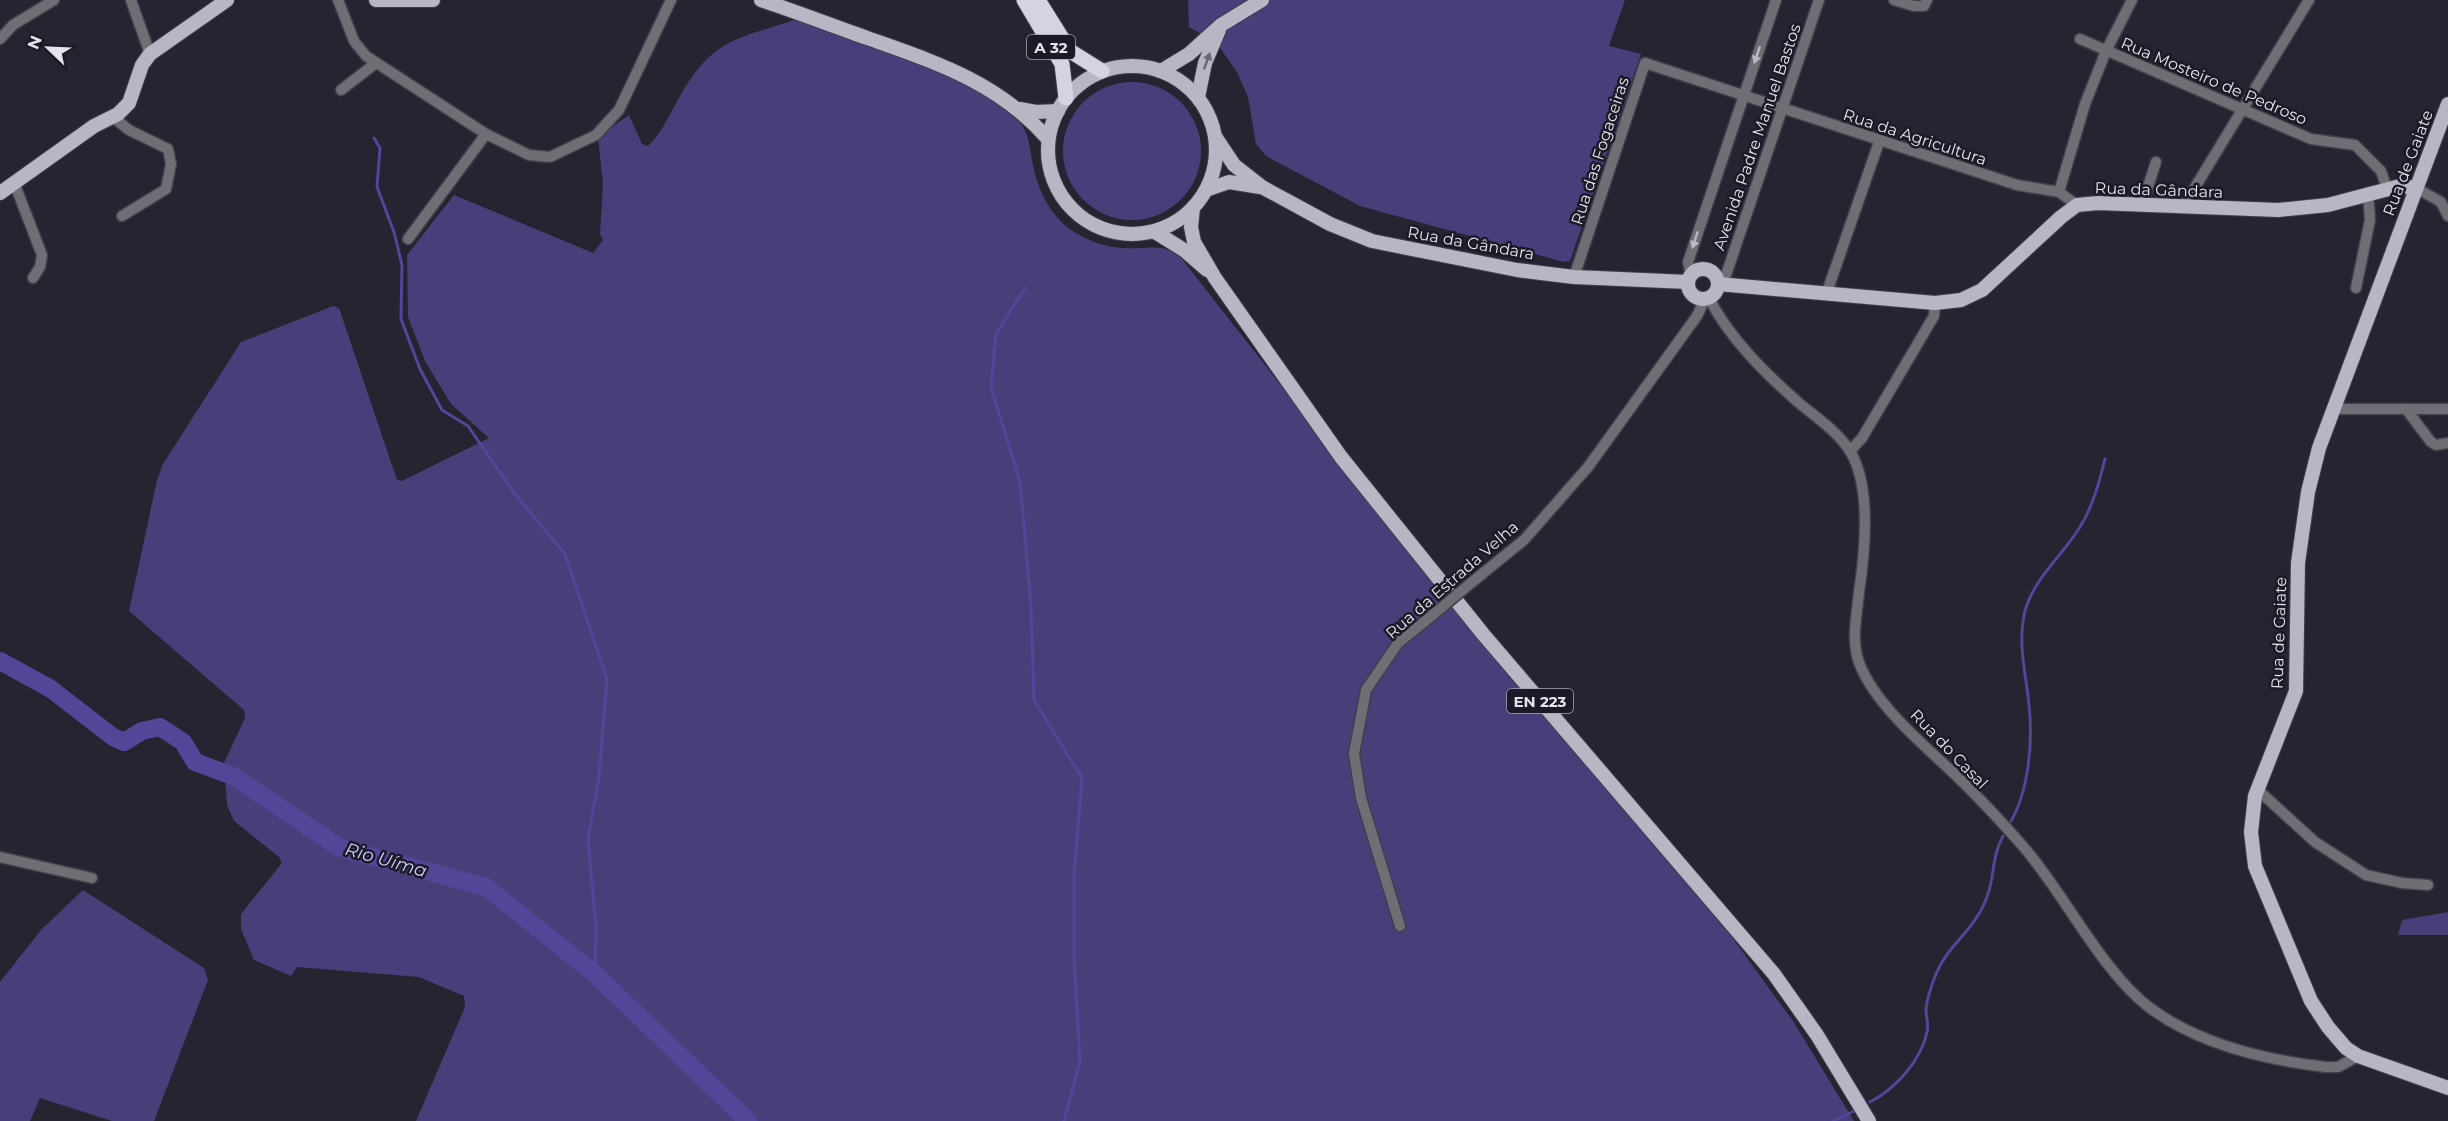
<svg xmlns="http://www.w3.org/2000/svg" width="2448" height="1121" font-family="Montserrat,sans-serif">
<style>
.green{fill:#463f79}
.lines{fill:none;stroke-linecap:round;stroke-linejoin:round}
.stream{stroke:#524699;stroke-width:3}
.river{stroke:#524699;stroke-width:18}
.minor-casing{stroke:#403f4b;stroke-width:13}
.major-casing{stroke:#403f4b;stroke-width:16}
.highway-casing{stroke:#403f4b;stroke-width:17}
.minor{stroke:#6e6e75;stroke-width:10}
.major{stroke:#b7b6c5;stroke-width:14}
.highway{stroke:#d3d3e4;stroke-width:15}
.minor-bridge-casing{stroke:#403f4b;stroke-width:13;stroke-linecap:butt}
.minor-bridge{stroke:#6e6e75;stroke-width:10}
.oneway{fill:#babac2}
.oneway2{fill:#696876}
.labels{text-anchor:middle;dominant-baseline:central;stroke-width:5;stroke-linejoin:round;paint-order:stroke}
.shield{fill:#1b1b27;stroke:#a7a7b0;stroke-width:1.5}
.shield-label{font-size:15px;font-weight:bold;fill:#e3e3eb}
.street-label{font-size:16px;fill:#e3e3eb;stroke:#1b1b27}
.water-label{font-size:18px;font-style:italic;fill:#ceccfa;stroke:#1b1b27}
</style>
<rect width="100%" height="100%" fill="#252431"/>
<g class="green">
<polygon points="1188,0 1625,0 1609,46 1641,54 1570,261 1564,262 1360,206 1266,156 1256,144 1248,97 1237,72 1216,42 1189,27"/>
<path d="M794 20 807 21C854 39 998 86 1022 125 1030 137 1030 152 1033 165 1038 190 1050 215 1071 230 1086 240 1105 247 1122 248 1145 250 1164 241 1182 259L1445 595 1731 936 1793 1021 1854 1121H416L465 1007 464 996 419 977 297 967 291 976 254 960 241 929V914L282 863 279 857 234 821 227 805 224 763 245 718 244 710 129 611 157 480 163 464 241 342 333 306 339 308 397 480 402 481 489 438 451 404 425 361 408 317 407 255 454 195 593 253 603 240 600 234 603 184 598 137 629 115 642 144 648 146C662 133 671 111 680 96 714 38 735 40 794 20Z"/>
<circle cx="1132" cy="151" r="69"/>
<polygon points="83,890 204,968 208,980 154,1121 112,1121 40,1098 30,1121 0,1121 0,982 41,930"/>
<polygon points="2448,912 2448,935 2398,935 2402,920"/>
</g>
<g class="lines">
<g class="stream">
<polyline points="374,138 380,148 377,187 394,232 402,265 401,319 420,369 442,410 468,426 514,493 565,554 607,679 599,777 588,839 596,928 595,974"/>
<polyline points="1025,288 996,334 991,387 1020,482 1031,605 1034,700 1082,778 1074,875 1074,958 1080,1062 1064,1121"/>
<path d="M2011 821C2029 790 2033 741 2029 705 2026 673 2017 644 2025 611 2034 578 2063 555 2080 527 2093 506 2099 483 2105 459"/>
<path d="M1870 1102C1895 1089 1921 1061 1927 1032 1929 1025 1926 1017 1926 1009 1927 999 1932 984 1936 974 1947 946 1974 930 1985 902 1995 881 1991 857 2003 836"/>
<polyline points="1833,1121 1854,1111"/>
</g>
<polyline class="river" points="0,661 51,689 113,737 124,742 142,731 160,727 183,742 195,762 233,776 340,848 486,887 595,974 748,1121"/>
<g class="minor-casing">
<g id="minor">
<polyline points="131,0 150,54"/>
<polyline points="338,0 354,41 366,56 486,134 529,155 550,157 596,135 619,110 671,0"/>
<polyline points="1894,0 1914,6 1924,6 1927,0"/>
<polyline points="0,39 13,25 54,0"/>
<polyline points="2080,39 2311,139 2355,145 2381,171 2387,189"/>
<polyline points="341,90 376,63"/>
<polyline points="113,117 129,130 168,149 171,164 166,189 122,216"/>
<polyline points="15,185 42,255 40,267 33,278"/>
<polyline points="2416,188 2441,202 2448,216"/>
<polyline points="2059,192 2085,104 2106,51 2132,0"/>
<polyline points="2142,205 2156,162"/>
<polyline points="2183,207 2309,0"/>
<polyline points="408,239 486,134"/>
<polyline points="1691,275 1688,262 1776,0"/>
<polyline points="1574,277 1645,63 2017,185 2059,192 2077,205"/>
<polyline points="1717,279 1726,275 1819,0"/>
<polyline points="2356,288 2370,220 2368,193"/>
<polyline points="1827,292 1879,142"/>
<path d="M1709 298C1729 338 1766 374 1799 403 1816 417 1838 432 1850 451 1872 487 1865 552 1859 592 1857 614 1852 635 1857 656 1868 697 1917 739 1947 767 1973 791 1998 818 2021 844 2064 892 2100 970 2150 1008 2200 1045 2265 1060 2326 1067H2338L2358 1056"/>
<polyline points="2334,409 2448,409"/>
<polyline points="2406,409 2431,442 2436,445 2448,443"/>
<polyline points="1850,451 1862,438 1934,316 1935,303"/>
<polyline points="1471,583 1524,540 1588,467 1697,316 1705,299"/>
<polyline points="2258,790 2315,842 2366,875 2402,883 2428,885"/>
<polyline points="0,857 92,878"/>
<polyline points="1400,926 1361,798 1354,754 1366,690 1398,643 1435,613"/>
</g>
</g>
<g class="major-casing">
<g id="major">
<polyline points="376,0 433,0"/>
<path d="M761 0C797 12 833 26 870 39 938 63 999 83 1048 139"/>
<circle cx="1132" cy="150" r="84"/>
<polyline points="1161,71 1189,54 1221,25 1262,0"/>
<polyline points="1198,97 1205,63 1219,30"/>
<polyline points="2448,104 2319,448 2308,492 2298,563 2296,691 2255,796 2251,832 2255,866 2311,1001 2328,1027 2346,1048 2358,1056 2448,1088"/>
<polyline points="1020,109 1036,112 1058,111"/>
<polyline points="1216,138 1234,165 1262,187 1330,224 1372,241 1517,270 1574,277 1688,282"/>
<polyline points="1206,190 1229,182 1260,187"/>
<polyline points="0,193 94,126 118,114 129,103 142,65 150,54 227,0"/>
<polyline points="1193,208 1191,227 1194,242 1215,278 1341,457 1483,634 1774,974 1817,1035 1869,1121"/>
<polyline points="1155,232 1184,250 1207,270"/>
<circle cx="1703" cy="284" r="15"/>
<polyline points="1718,284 1935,303 1961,300 1982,290 2061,217 2077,205 2098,203 2278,210 2328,205 2400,186 2416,188"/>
</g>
</g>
<g class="highway-casing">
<g id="highway">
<polyline points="1024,0 1062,64 1066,98"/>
<polyline points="1038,0 1070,51 1102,71"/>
</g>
</g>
<use href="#minor" class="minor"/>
<use href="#major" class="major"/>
<use href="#highway" class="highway"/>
<g class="minor-bridge-casing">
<polyline id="minor-bridge" points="1435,613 1471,583"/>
</g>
<use href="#minor-bridge" class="minor-bridge"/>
</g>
<defs><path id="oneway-solid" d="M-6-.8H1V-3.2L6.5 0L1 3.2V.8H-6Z" transform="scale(1.5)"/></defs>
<g class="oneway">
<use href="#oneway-solid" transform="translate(1757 55) rotate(109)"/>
<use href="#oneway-solid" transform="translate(1695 240) rotate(108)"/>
</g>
<use class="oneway2" href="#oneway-solid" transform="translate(1207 61) rotate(-70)"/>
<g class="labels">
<g class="shield">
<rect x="1027" y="35" width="48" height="24" rx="4.5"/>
<rect x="1507" y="689" width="66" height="24" rx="4.5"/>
</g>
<g class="shield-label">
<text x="1051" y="47">A 32</text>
<text x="1540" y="701">EN 223</text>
</g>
<g class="street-label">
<text transform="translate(2214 81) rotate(23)">Rua Mosteiro de Pedroso</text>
<text transform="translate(1757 137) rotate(-71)">Avenida Padre Manuel Bastos</text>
<text transform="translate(1915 137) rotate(18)">Rua da Agricultura</text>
<text transform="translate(1600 151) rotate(-72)">Rua das Fogaceiras</text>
<text transform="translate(2408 163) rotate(-69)">Rua de Gaiate</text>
<text transform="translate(2159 190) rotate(2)">Rua da Gândara</text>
<text transform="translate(1471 243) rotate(10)">Rua da Gândara</text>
<text transform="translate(1452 580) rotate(-41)">Rua da Estrada Velha</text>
<text transform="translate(2279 633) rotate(-88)">Rua de Gaiate</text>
<text transform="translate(1949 749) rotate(46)">Rua do Casal</text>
</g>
<g class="water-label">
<text transform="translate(386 860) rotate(16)">Rio Uíma</text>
</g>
</g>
<g transform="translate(48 48) rotate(293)" stroke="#1b1b27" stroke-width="4.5" paint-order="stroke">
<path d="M0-4.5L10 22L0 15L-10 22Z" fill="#e3e3eb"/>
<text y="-9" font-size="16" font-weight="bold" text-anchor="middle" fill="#e3e3eb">N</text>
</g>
</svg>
